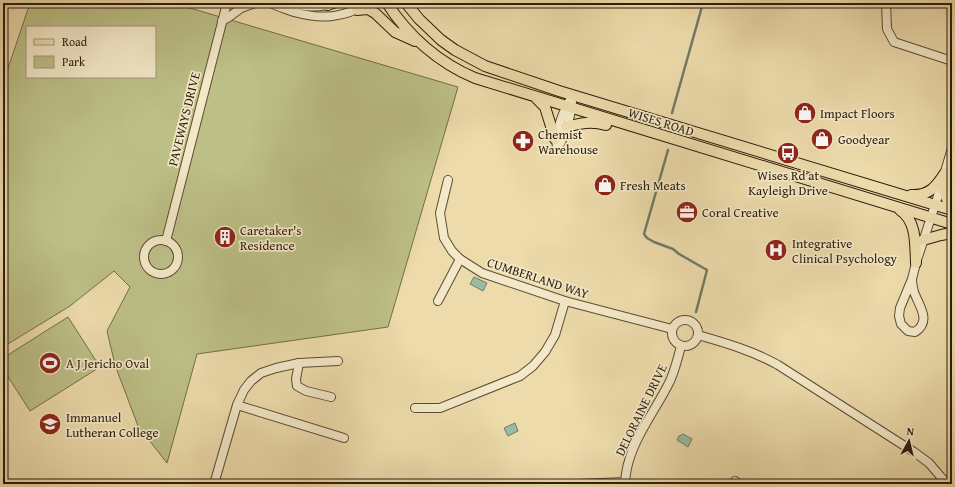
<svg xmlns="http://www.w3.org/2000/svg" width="955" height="487" font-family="'Gentium Book Plus',serif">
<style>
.green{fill:#bcbf86;stroke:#746e48;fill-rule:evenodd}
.water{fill:#9abca4;stroke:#6e7c66}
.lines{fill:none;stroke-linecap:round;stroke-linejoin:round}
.stream{stroke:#6e7c66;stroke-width:2.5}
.minor-casing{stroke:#5c4c32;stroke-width:10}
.major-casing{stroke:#2c1d0a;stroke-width:12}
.minor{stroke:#f3e8c8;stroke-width:8}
.major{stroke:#eddbab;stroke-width:10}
.labels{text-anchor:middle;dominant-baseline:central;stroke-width:3.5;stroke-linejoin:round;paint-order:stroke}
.poi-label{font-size:13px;fill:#2c1d0a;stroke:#f3e8c8;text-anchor:start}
.street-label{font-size:13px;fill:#2c1d0a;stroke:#f3e8c8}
</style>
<rect width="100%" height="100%" fill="#eddbab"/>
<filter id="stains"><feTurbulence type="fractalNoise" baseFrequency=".005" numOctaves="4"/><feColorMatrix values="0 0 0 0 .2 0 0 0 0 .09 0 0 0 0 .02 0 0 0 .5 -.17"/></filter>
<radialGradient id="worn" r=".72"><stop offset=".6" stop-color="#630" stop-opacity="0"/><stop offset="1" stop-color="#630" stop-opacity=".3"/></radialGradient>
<g class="green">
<path d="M30 3H173L458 87 388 327 197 354 167 463 138 426 115 365 107 331 130 287 114 271 70 306 3 347V83ZM27 27H155V77H27Z"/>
<polygon points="68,317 100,367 30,411 3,369 3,358"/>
</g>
<g class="water">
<polygon points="474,277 487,283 483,291 470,284"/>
<polygon points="515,423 518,431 508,436 504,428"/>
<polygon points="683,434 692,439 688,447 677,440 679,436"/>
</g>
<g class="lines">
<g class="stream">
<polyline points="672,113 703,3"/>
<polyline points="668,150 644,234 647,238 654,242 673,249 679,254 707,270 696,312"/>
</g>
<g class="minor-casing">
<g id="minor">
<path d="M271 3C278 7 286 9 294 12 322 20 343 18 369 3"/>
<path d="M288 3C305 8 320 8 337 3"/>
<polyline points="886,3 887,29 894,42 952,61"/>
<polyline points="222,21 229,17 241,8 255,3"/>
<path d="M557 148C554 132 564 109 573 95"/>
<path d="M557 148C566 136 571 116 572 102"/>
<polyline points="448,180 440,213 444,238 452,251 460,259 482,273 565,301 672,329"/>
<circle cx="161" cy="257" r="17"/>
<polyline points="166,241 227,3"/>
<path d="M912 279C912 284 913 288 914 292 919 306 932 321 915 332L908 331 901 324 899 316 900 308 912 279 916 263 937 199 952 148"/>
<polyline points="438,301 460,259"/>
<circle cx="685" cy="333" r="13"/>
<path d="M698 335C726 343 753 351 778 365L914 452 929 463 947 484"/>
<polyline points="299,363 296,379 297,386 306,391 331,397"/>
<polyline points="237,405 344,438"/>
<polyline points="415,408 440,408 520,376 533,366 545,352 555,335 565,301"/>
<polyline points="735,481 739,484"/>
<polyline points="214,484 237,405 244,390 251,381 261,373 276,368 299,363 338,361"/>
<polyline points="578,484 625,482"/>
<path d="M625 484C626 446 654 414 670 381 675 370 678 358 681 346"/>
</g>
</g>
<g class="major-casing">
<g id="major">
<path d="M387 3C408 36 439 63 475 78L952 224"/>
<polyline points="406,3 419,19 441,40 455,50 485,66 559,91 952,210"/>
<polyline points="328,5 332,3"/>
<polyline points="357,10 368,9 375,13 395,32 415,41"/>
<polyline points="537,99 545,107 555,139"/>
<path d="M566 127C580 123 592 121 606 125"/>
<path d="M944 175C944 186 943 198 952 206"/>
<path d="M911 195C929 196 936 187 945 173"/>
<path d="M900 210C917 221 915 245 916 263"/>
<polyline points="923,240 941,235 952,233"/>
</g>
</g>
<use href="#minor" class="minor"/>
<use href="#major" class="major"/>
</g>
<defs>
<g id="shop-disc" transform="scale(1.15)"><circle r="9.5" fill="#8f2418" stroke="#f3e8c8"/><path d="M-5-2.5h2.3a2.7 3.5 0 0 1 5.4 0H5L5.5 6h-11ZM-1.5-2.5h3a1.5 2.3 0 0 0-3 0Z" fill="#fff"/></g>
<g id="pharmacy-disc" transform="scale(1.15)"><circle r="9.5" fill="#8f2418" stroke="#f3e8c8"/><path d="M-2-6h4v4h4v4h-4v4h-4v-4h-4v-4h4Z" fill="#fff"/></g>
<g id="bus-disc" transform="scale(1.15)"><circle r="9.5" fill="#8f2418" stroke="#f3e8c8"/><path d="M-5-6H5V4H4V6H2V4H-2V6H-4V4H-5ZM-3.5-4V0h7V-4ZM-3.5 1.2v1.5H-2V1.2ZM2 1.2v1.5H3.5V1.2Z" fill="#fff"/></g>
<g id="office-disc" transform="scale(1.15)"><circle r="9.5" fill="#8f2418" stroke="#f3e8c8"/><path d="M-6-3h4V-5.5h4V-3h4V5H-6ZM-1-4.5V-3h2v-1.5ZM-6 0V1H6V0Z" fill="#fff"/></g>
<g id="building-disc" transform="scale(1.15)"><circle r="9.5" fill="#8f2418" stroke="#f3e8c8"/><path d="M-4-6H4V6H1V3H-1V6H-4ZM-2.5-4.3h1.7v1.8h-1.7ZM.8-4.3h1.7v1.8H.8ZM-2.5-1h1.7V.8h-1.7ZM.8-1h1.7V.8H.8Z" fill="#fff"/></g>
<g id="hospital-disc" transform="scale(1.15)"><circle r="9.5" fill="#8f2418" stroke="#f3e8c8"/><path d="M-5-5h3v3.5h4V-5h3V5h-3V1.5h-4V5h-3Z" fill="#fff"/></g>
<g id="stadium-disc" transform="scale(1.15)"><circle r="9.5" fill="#8f2418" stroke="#f3e8c8"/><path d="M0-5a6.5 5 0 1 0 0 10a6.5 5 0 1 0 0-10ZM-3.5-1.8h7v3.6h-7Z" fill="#fff"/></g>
<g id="school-disc" transform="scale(1.15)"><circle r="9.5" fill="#8f2418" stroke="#f3e8c8"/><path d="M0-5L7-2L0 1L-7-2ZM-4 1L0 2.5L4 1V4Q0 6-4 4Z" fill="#fff"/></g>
</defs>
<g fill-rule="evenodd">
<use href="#shop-disc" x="805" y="113"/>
<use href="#shop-disc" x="822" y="139"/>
<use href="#pharmacy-disc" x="523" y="141"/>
<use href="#bus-disc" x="788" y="153"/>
<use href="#shop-disc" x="605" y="185"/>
<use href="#office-disc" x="687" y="212"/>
<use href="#building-disc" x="225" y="237"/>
<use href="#hospital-disc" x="776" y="250"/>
<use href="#stadium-disc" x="50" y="363"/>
<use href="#school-disc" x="50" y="424"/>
</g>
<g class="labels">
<g class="poi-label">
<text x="820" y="113">Impact Floors</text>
<text x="538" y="134">Chemist<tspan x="538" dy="15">Warehouse</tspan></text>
<text x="838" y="139">Goodyear</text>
<text x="788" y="175" text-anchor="middle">Wises Rd at<tspan x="788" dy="15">Kayleigh Drive</tspan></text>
<text x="620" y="185">Fresh Meats</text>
<text x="702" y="212">Coral Creative</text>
<text x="240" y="230">Caretaker's<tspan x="240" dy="15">Residence</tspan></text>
<text x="792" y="243">Integrative<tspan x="792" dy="15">Clinical Psychology</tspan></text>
<text x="66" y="363">A J Jericho Oval</text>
<text x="66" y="417">Immanuel<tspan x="66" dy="15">Lutheran College</tspan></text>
</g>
<g class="street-label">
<text transform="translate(184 119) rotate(-76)">PAVEWAYS DRIVE</text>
<text transform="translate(661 122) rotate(17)">WISES ROAD</text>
<text transform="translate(538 278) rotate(18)">CUMBERLAND WAY</text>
<text transform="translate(641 410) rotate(-64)">DELORAINE DRIVE</text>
</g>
</g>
<rect width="955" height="487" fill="none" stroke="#eddbab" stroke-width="16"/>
<rect x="4" y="4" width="947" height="479" fill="none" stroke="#2c1d0a" stroke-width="2"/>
<rect x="8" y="8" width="939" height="471" fill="none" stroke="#2c1d0a"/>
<rect x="26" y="26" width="130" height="52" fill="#f3e8c8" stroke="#a3977c"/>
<rect x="34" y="39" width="20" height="6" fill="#eddbab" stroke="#a3977c"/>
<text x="62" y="46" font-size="12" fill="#2c1d0a">Road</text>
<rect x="34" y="56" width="20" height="12" fill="#bcbf86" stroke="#a3977c"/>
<text x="62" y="66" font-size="12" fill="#2c1d0a">Park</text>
<g transform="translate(909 441) rotate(8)" stroke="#f3e8c8" stroke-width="3" paint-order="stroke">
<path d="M0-3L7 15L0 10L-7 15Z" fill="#2c1d0a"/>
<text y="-6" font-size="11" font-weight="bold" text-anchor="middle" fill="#2c1d0a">N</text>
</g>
<rect width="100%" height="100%" filter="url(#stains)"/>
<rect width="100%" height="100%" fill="url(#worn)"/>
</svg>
